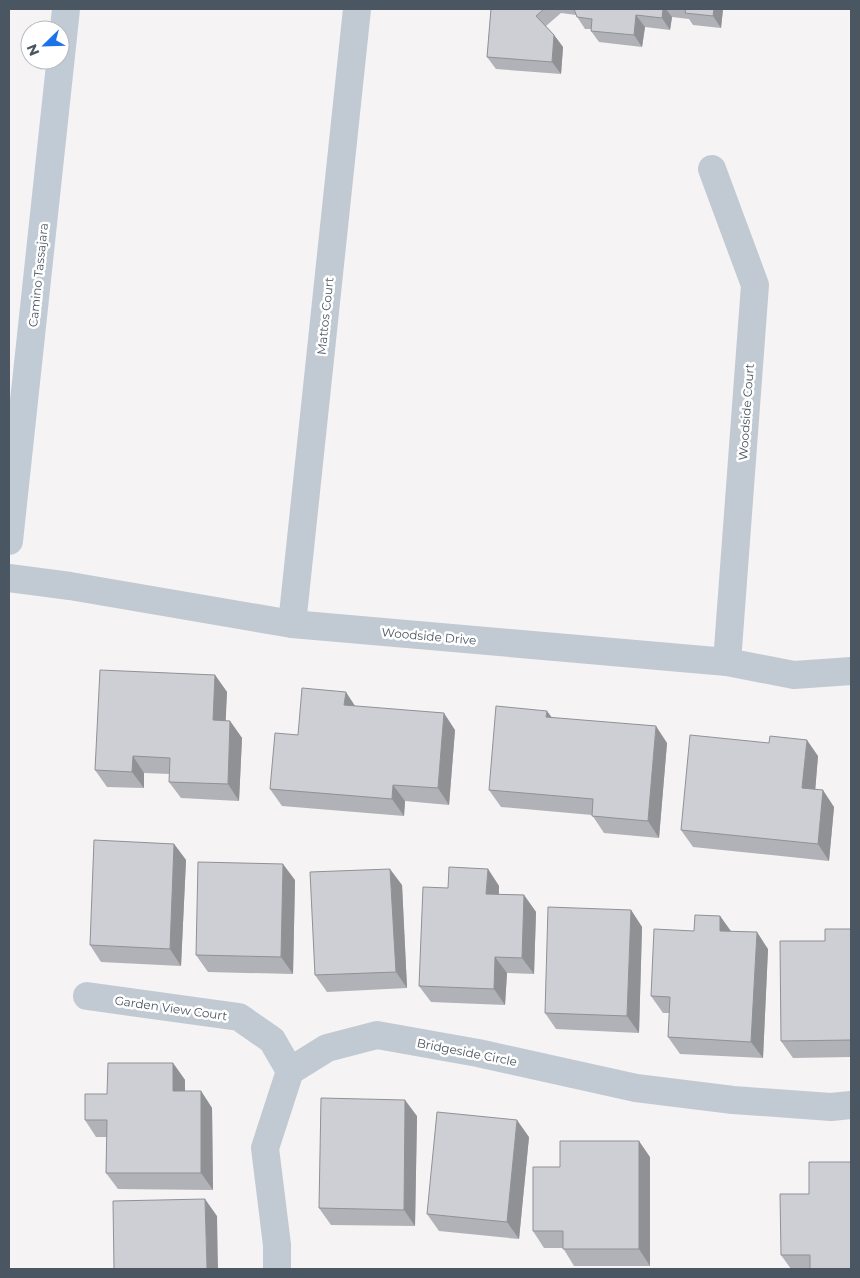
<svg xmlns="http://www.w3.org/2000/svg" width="860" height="1278" font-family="Montserrat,sans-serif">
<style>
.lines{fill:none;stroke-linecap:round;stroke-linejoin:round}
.minor{stroke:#c1cad2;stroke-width:28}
.secondary{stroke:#c1cbd6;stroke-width:28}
.wall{fill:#b0b2b7}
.shaded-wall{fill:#909195}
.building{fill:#cdcfd5;stroke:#909195}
.labels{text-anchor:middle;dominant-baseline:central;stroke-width:5;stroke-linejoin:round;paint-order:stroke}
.street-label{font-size:12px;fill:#4a5661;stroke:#fff}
</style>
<rect width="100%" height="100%" fill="#f5f3f3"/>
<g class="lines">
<g class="minor">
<polyline points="712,169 755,285 727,662"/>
<polyline points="9,578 70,586 292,624 727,662 794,675 851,671"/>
<polyline points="292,624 357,9"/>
<polyline points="87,996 239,1017 272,1040 290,1071"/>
<polyline points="277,1269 277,1245 265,1148 290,1071 327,1048 377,1035 478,1053 636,1088 733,1100 831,1107 851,1105"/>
</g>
<polyline class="secondary" points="9,541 66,9"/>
</g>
<g class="wall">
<polygon points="491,9 723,9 721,28 693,25 689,19 672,17 670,30 645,27 642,47 599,42 591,31 591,29 585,29 576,15 561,13 546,26 554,35 563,47 561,74 496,69 487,57"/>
<polygon points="215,675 227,692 225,721 230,721 242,738 239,801 181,798 169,782 170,774 144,773 144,788 107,787 95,770"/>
<polygon points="356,706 455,730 449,805 405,801 404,816 282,806 270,789 298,735"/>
<polygon points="552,717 667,743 659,838 604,833 592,815 501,807 489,790"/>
<polygon points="818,756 815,790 834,807 829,861 693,847 681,830"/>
<polygon points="174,844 186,860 181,966 101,962 90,945"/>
<polygon points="488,869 499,886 499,894 524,895 536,912 534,974 507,973 505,1005 431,1002 419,986 448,888"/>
<polygon points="295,880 293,974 208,972 196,955"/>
<polygon points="402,885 407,988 327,992 315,975"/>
<polygon points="631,910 642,927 639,1033 556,1029 545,1013"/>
<polygon points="720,916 731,931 768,949 763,1058 680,1054 668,1037 670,1013 663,1013 651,996 694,931"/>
<polygon points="851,929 851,1057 793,1058 781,1041 825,941"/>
<polygon points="173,1063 185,1080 185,1091 201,1091 212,1108 213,1190 118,1189 106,1173 107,1137 96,1137 85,1120 107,1094"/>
<polygon points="417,1116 415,1226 331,1225 319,1208"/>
<polygon points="529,1137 519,1239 439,1231 427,1214"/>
<polygon points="650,1157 650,1266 574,1266 563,1248 544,1248 533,1231 560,1167"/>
<polygon points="809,1194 851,1269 791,1269 781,1255"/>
</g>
<g class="shaded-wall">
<polygon points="663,9 666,9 672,17 670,30 662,18"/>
<polygon points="714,9 723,9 721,28 713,16"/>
<polygon points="636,15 645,27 642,47 634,35"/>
<polygon points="554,35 563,47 561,74 552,62"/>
<polygon points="215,675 227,692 225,737 213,720"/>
<polygon points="346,692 357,709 344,705"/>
<polygon points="547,711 559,727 546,717"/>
<polygon points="444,713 455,730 449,805 438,788"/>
<polygon points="230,721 242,738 239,801 228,784"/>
<polygon points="656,726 667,743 659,838 648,821"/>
<polygon points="807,740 818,756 814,805 802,788"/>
<polygon points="133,756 144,773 144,788 132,772"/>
<polygon points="393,785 405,801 404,816 392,799"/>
<polygon points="823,790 834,807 829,861 818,844"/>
<polygon points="174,844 186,860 181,966 170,949"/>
<polygon points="283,864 295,880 293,974 281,957"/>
<polygon points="390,869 402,885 407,988 396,972"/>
<polygon points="488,869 499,886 498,910 486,894"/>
<polygon points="524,895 536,912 534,974 522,958"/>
<polygon points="631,910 642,927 639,1033 627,1016"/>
<polygon points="720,916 732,933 720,931"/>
<polygon points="757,932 768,949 763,1058 751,1042"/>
<polygon points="495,957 507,973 505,1005 494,989"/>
<polygon points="173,1063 185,1080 185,1108 173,1091"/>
<polygon points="201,1091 212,1108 213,1190 201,1173"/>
<polygon points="405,1100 417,1116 415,1226 404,1210"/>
<polygon points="517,1120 529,1137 519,1239 507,1222"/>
<polygon points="639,1141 650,1157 650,1266 639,1249"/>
<polygon points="205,1199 217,1216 218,1269 207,1269"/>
</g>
<g class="building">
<polygon points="491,9 544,9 536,16 554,35 552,62 487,57"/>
<polygon points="574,9 663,9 662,18 636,15 634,35 591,31 592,19 577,17"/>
<polygon points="686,9 714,9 713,16 685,13"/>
<polygon points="100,670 215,675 213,720 230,721 228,784 169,782 170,758 133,756 132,772 95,770"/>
<polygon points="302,688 346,692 344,705 444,713 438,788 393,785 392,799 270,789 275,733 298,735"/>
<polygon points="496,706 547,711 546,717 656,726 648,821 592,816 593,799 489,790"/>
<polygon points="690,735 769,743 770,736 807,740 802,788 823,790 818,844 681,830"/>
<polygon points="94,840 174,844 170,949 90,945"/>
<polygon points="198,862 283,864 281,957 196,955"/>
<polygon points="449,867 488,869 486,894 524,895 522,958 495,957 494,989 419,986 423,887 448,888"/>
<polygon points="390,869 396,972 315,975 310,872"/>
<polygon points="548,907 631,910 627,1016 545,1013"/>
<polygon points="695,915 720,916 720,931 757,932 751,1042 668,1037 670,997 651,996 654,929 694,931"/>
<polygon points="825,929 851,929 851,1040 781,1041 780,941 825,941"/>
<polygon points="108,1063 173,1063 173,1091 201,1091 201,1173 106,1173 107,1120 85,1120 85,1094 107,1094"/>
<polygon points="321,1098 405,1100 404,1210 319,1208"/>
<polygon points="437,1112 517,1120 507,1222 427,1214"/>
<polygon points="560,1141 639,1141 639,1249 563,1249 563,1231 533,1231 533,1167 560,1167"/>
<polygon points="809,1162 851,1162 851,1269 810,1269 810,1255 781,1255 780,1194 809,1194"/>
<polygon points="205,1199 207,1269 114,1269 113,1201"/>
</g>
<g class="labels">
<g class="street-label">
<text transform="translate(38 275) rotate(-84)">Camino Tassajara</text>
<text transform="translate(325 316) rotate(-84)">Mattos Court</text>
<text transform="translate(746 412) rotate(-86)">Woodside Court</text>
<text transform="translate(429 636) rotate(5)">Woodside Drive</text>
<text transform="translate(171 1008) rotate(8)">Garden View Court</text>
<text transform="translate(467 1052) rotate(11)">Bridgeside Circle</text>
</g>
</g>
<rect width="860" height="1278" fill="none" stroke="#4a5661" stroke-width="20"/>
<g transform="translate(45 45) rotate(247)"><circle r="24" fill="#ffffff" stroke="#b7bbc0"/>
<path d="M0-4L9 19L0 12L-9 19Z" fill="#1a73e8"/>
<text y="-8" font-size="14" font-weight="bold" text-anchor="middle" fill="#4a5661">N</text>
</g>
</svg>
